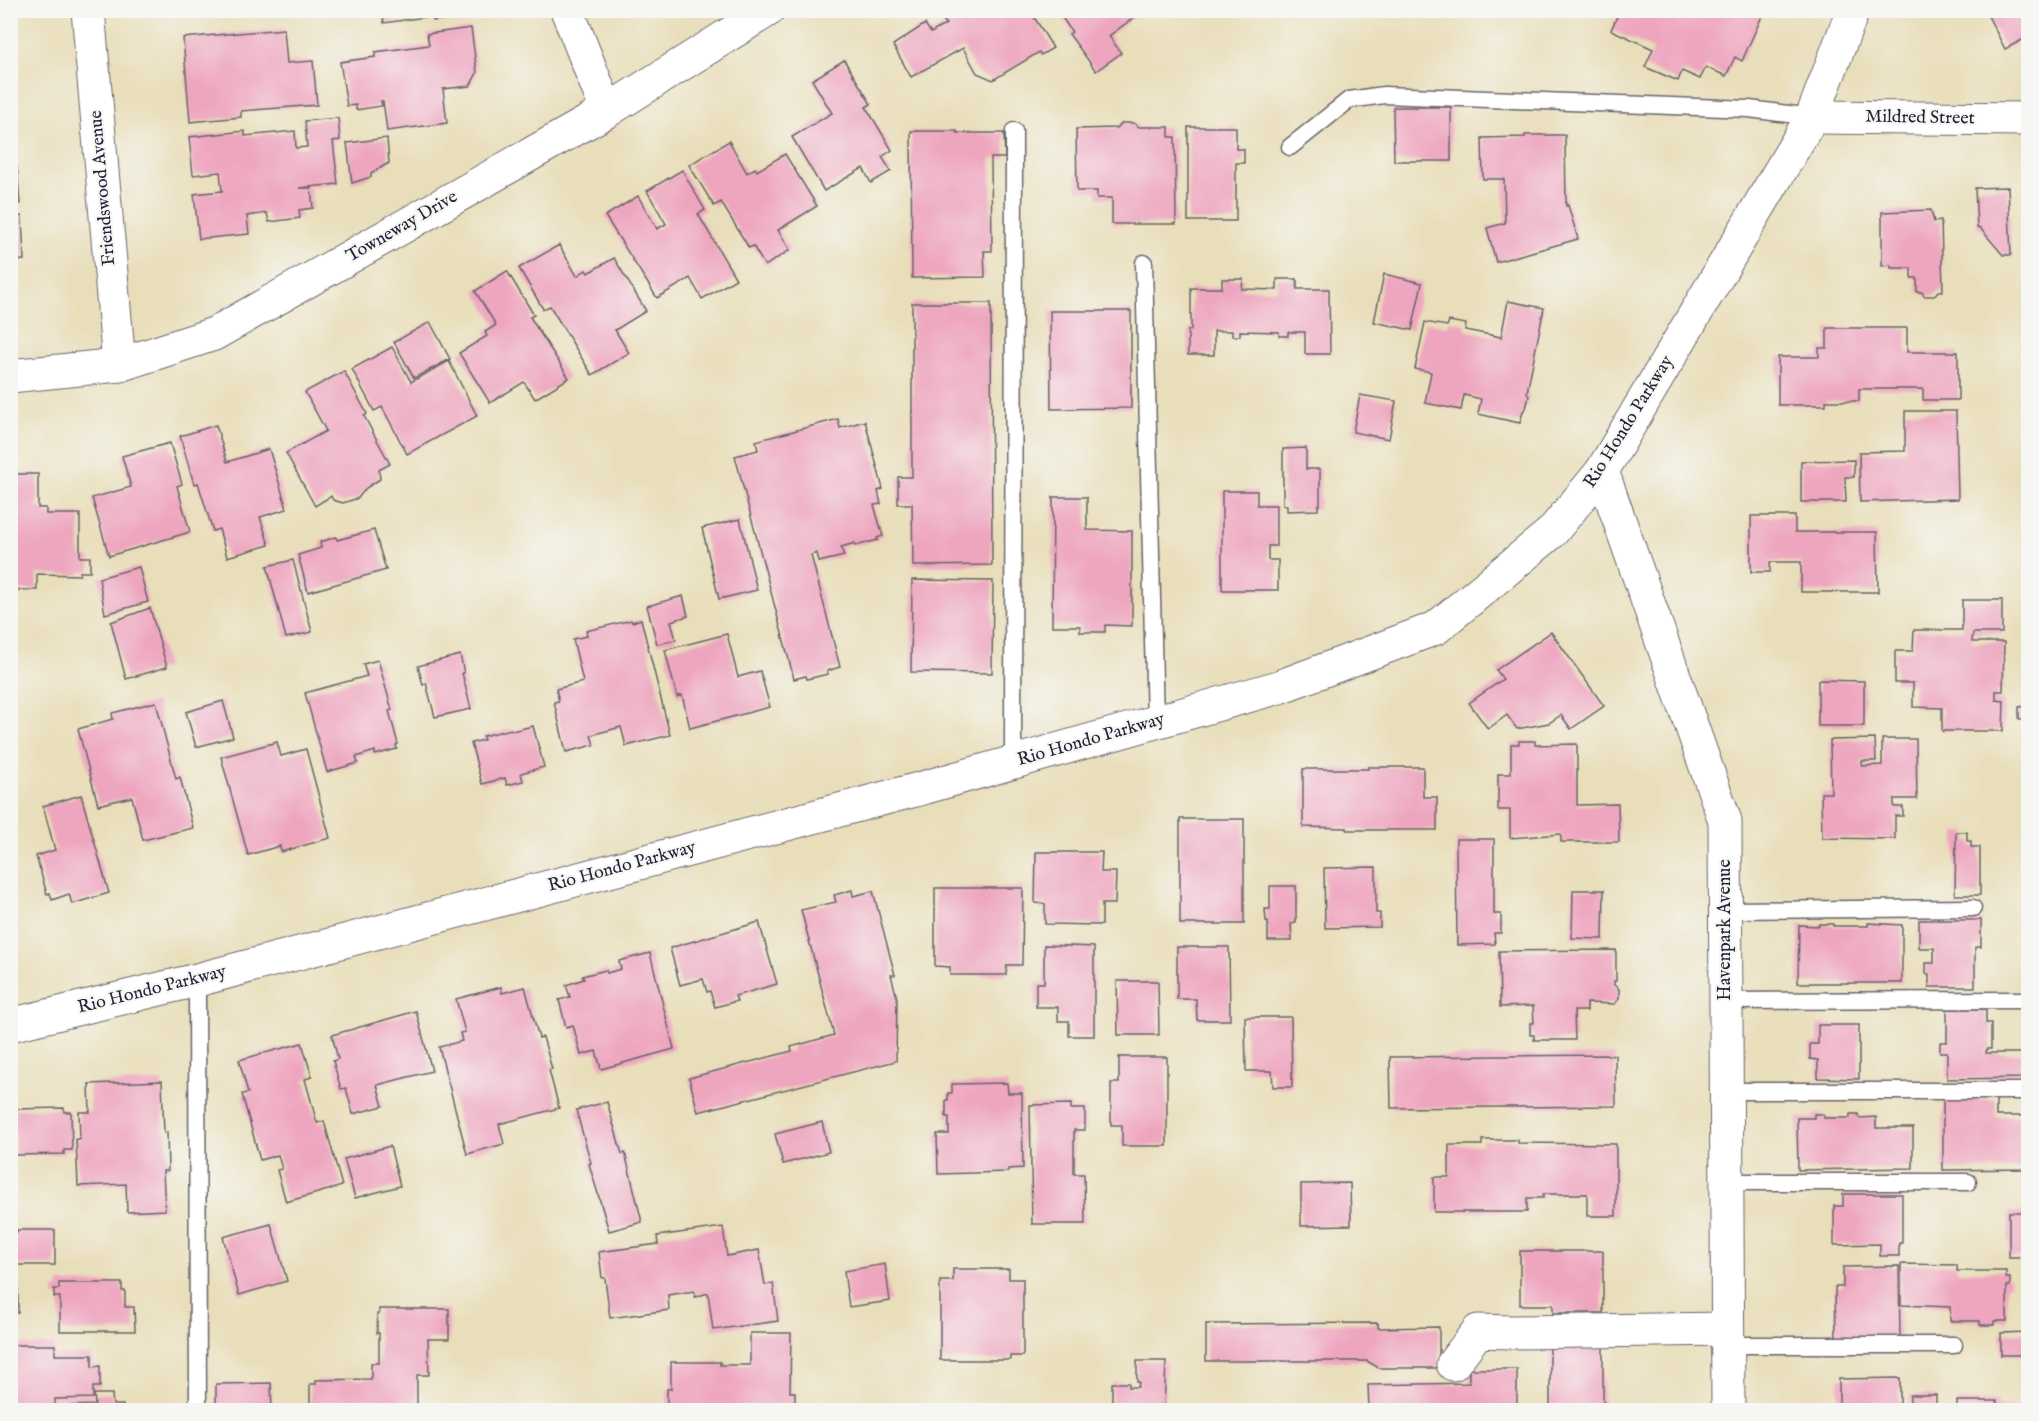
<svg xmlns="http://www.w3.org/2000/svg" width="2039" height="1421" font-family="'IM FELL English',serif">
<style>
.building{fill:#eea6bf}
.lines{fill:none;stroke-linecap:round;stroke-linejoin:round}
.lane-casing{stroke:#686467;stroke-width:19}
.street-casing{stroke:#686467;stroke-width:35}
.secondary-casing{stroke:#686467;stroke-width:35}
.lane{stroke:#fff;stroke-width:16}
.street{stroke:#fff;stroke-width:33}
.secondary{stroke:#fff;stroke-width:33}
.labels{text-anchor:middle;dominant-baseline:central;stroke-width:4.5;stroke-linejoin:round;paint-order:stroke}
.street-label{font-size:18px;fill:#22223b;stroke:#f6f6f2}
</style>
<rect width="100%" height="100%" fill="#f6f6f2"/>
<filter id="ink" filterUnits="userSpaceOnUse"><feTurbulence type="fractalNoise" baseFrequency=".0167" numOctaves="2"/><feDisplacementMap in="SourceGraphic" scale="12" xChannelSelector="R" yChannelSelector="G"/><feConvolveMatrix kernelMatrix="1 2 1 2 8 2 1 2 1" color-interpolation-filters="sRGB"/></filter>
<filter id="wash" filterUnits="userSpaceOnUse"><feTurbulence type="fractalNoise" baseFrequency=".008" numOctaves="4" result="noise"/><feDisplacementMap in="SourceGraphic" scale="24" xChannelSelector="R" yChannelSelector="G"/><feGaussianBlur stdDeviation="1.35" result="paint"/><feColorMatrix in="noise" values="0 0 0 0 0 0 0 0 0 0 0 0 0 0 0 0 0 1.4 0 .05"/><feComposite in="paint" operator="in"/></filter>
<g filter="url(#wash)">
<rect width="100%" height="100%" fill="#e9deba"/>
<g id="blocks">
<g class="building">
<polygon points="225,10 240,10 240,12 225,14"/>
<polygon points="382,10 484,10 484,14 433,21 432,16 384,23"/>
<polygon points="955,10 1030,10 1053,48 1041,55 1039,52 993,80 977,73 963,48 911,77 893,45 925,24 931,33 946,24 942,18"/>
<polygon points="1057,10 1144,10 1109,36 1121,53 1096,71 1069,34 1072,32"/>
<polygon points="1620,10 1751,10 1762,16 1742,61 1735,57 1726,76 1706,67 1700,79 1682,71 1678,81 1645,67 1653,49 1611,30"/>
<polygon points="1985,10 2028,10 2028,37 2005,49"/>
<polygon points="471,28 477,73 470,86 443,89 447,123 387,131 383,101 381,101 382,106 356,110 356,105 347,106 340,62 375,57 375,52 429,45 427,34"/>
<polygon points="284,29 287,63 313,61 317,105 241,111 241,117 190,122 183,38"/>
<polygon points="844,60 871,104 866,107 892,150 882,157 891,171 871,183 863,168 824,191 792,137 832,113 812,80"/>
<polygon points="1393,107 1451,107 1451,161 1394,161"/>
<polygon points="338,118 340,140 333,141 338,184 299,188 311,188 313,208 299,210 300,218 269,222 267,213 247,216 249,234 199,239 194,194 222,191 220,172 193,175 189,137 245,131 245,136 295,131 296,148 307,147 305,121"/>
<polygon points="1122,123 1134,123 1139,127 1169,127 1169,137 1175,137 1176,224 1112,224 1112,198 1097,198 1097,191 1077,191 1076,129 1117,128"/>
<polygon points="1188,127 1236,127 1236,149 1244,149 1244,163 1236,163 1236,221 1188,221"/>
<polygon points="911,131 957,131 957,133 1004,133 1005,158 991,158 992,251 984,251 985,277 912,278"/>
<polygon points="1525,135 1565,135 1566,206 1568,205 1578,239 1496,262 1487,228 1505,223 1504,179 1483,179 1482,138 1525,137"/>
<polygon points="387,138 389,163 371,173 371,177 352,183 347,143"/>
<polygon points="729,141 747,173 755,168 757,171 785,154 817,206 778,230 790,250 765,266 753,246 749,248 721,202 714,206 689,165"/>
<polygon points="10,167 17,167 20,204 10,205"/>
<polygon points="682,170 705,210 698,214 736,279 702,299 690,278 657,298 605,216 638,196 657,229 666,224 647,191"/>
<polygon points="2008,187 2011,255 2003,255 1980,228 1977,228 1975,188"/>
<polygon points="1931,210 1934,222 1941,221 1943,291 1938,291 1934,296 1924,296 1922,292 1917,292 1917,278 1911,278 1911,268 1891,268 1891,265 1882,266 1882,212"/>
<polygon points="22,216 24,260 14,261 14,271 10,271 10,217"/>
<polygon points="559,245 577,276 586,270 588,273 614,258 646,311 615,330 629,353 592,375 550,306 543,309 519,268"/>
<polygon points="507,271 534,315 530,317 569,378 535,399 524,382 490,403 459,353 487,336 485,332 496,325 475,291"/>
<polygon points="1384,274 1422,283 1412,330 1374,322"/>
<polygon points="1222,279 1243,279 1242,289 1277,290 1277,279 1297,279 1297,289 1329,289 1330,354 1305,354 1305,332 1288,332 1288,336 1279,336 1279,332 1240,331 1240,336 1232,336 1232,331 1214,331 1214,355 1188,355 1188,330 1191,330 1191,288 1222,288"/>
<polygon points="1508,301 1544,308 1527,392 1529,396 1526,408 1523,411 1520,423 1478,414 1481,399 1464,395 1461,410 1425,403 1431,372 1415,369 1425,322 1447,326 1449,321 1466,324 1465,330 1501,337"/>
<polygon points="912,303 991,303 992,565 913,566 912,504 898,504 898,477 912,477"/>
<polygon points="1050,311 1131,311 1131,408 1051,409"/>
<polygon points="430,322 450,359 414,378 394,342"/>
<polygon points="1827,328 1907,328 1907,352 1958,352 1958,400 1923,400 1923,389 1859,389 1859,401 1826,401 1826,405 1778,405 1778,357 1819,357 1819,348 1827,348"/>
<polygon points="392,347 411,382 449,361 477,416 407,454 382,407 374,411 352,369"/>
<polygon points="344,371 367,414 364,416 390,464 379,470 380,479 366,488 358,498 343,503 333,500 331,496 315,506 286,453 326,431 305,392"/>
<polygon points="1360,395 1396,401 1389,439 1353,432"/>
<polygon points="1905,411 1956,411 1958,499 1860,502 1859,452 1905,451"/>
<polygon points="838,419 840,428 865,421 883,489 878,491 881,504 874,505 883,536 877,538 878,540 855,546 855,543 841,547 844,556 819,562 817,553 811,555 840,667 827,671 828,674 807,679 806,676 794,679 735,456 758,450 756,441"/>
<polygon points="216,425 227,462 269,449 287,509 260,517 269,545 227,557 219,529 213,531 198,483 194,484 180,436"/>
<polygon points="170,443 182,484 177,486 190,532 109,556 92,498 131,487 122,456"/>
<polygon points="1306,448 1306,469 1320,469 1320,505 1318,505 1318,510 1287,511 1287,505 1283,505 1283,449"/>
<polygon points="1854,460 1854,477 1845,477 1846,502 1801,502 1801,461"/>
<polygon points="10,474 38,474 38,508 46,508 46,514 80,514 80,557 90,557 90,572 80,572 80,575 37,574 37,590 10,590"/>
<polygon points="1222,491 1257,491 1257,505 1276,505 1276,546 1268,546 1268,560 1278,560 1278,590 1222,590"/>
<polygon points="1053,497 1087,497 1087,530 1132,531 1132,626 1105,625 1105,632 1080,632 1080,626 1052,626"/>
<polygon points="1751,516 1795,516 1795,532 1877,532 1878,592 1801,592 1801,562 1770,562 1770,572 1751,572"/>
<polygon points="740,519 757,590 719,599 702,528"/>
<polygon points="374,530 386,570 308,592 298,555 321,548 320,542 336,537 337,540"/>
<polygon points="293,560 312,632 286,638 267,566"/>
<polygon points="139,567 148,602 105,614 99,578"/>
<polygon points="912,580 993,581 992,673 911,672"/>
<polygon points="683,596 688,616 671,621 676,640 657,644 647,606"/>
<polygon points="1962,600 2002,600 2002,633 1973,633 1972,642 2004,642 2003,691 1996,691 1996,700 2004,701 2003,731 1942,731 1942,708 1913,707 1913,683 1895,683 1895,651 1913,651 1914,630 1962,630"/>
<polygon points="150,608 167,667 126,679 111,622"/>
<polygon points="641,619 670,735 626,746 621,727 591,735 594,745 566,752 554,702 559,701 556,689 583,682 573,639 587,636 586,631 631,620 632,622"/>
<polygon points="1551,632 1604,706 1571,729 1561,715 1549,723 1517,729 1507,715 1488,729 1469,703 1503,679 1496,670"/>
<polygon points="727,634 738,677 760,671 770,707 690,728 682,695 677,697 665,650"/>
<polygon points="460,655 464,673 462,673 471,709 435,717 426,683 423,685 418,666"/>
<polygon points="378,660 392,710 389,711 398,744 396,745 397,749 375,755 375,751 356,757 358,763 327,772 305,693 367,676 363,664"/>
<polygon points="1818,680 1864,681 1864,726 1818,726"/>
<polygon points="223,701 233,737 196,747 186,712"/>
<polygon points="156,702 176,779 180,777 193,828 143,840 132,797 98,805 78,729 113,719 112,713"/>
<polygon points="2028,706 2028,718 2019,719 2019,707"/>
<polygon points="533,726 544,767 521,773 523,781 507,785 505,778 482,784 471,743 484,740 483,736 511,729 512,731"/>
<polygon points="1875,739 1876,761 1862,761 1862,766 1882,765 1882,739 1916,739 1917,799 1894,799 1894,807 1903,807 1903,816 1895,816 1895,839 1822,838 1821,793 1831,793 1830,740"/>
<polygon points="1519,741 1535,741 1535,745 1577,744 1577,805 1618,804 1619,842 1561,842 1561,834 1510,838 1510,810 1498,810 1498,774 1511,774 1511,744 1519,744"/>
<polygon points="277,742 281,756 306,749 330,838 281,852 280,846 248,855 221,757"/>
<polygon points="1368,767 1423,767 1423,797 1437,797 1437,830 1347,830 1347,828 1303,827 1303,769 1368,769"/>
<polygon points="81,795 109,893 72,904 69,894 52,900 50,893 47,894 36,856 55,850 43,806"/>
<rect x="1180" y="819" width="64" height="105"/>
<polygon points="1956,832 1967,832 1967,841 1971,841 1971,847 1980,847 1980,895 1955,895"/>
<polygon points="1456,839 1494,839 1494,914 1501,914 1501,933 1494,933 1495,944 1457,945"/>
<polygon points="1036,852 1102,852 1101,872 1116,872 1115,904 1102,904 1102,925 1045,924 1045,904 1035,903"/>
<polygon points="1376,867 1376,913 1380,913 1380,927 1325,928 1324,868"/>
<polygon points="1270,886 1296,886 1296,923 1291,924 1292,941 1268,941 1268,922 1266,922 1265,909 1270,909"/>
<polygon points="935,888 1023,888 1022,965 1007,965 1006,975 950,975 950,967 935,966"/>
<polygon points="852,890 853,896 873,891 895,975 891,975 897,998 896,1061 698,1112 689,1078 792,1051 791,1047 834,1035 801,910 836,902 834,895"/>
<polygon points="1573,890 1604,890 1603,939 1572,938"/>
<polygon points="1919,920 1981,920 1981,947 1975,947 1975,987 1929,987 1929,974 1926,974 1926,963 1934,963 1934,948 1919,948"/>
<polygon points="759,922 777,984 735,996 737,1001 715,1007 710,991 707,992 703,979 680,985 670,948"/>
<polygon points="1868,923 1902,925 1902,983 1798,983 1799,925 1819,926 1819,924 1833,924 1833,926 1868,926"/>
<polygon points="1044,945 1094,947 1094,1036 1069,1036 1069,1021 1058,1021 1058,1007 1036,1007 1036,983 1044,983"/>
<polygon points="1177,947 1229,947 1230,1020 1197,1020 1196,999 1177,999"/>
<polygon points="1616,950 1616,981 1614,981 1614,985 1619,989 1619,998 1615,1004 1587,1003 1587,1011 1574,1011 1575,1040 1534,1040 1534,1035 1530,1035 1530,1023 1534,1023 1533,1006 1500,1007 1499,951"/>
<polygon points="650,953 674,1049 601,1069 596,1051 581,1055 573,1025 566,1027 559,1000 570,997 566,985 584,979 582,976 606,970 607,973 621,969 619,961"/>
<polygon points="1117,981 1158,981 1159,1035 1118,1035"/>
<polygon points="501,987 502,993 525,987 539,1038 543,1037 552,1069 549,1070 559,1108 499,1124 504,1144 467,1154 439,1047 462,1041 460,1033 465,1032 456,999"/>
<polygon points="1947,1009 1986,1009 1986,1023 1991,1023 1991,1049 1986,1049 1986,1053 2028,1053 2028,1078 1947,1079 1947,1052 1940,1052 1940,1042 1947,1042"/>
<polygon points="416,1011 432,1071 377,1085 383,1106 353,1114 346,1088 341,1089 333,1061 338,1059 332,1035"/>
<polygon points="1245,1017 1291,1017 1292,1087 1273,1087 1272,1071 1246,1071"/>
<polygon points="1818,1025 1859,1025 1859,1079 1818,1078 1818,1060 1810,1059 1810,1044 1818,1044"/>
<polygon points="302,1043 312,1077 305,1079 317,1123 324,1121 342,1186 286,1202 277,1170 282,1169 278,1155 260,1160 242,1094 248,1093 239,1060"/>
<polygon points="1615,1055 1616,1106 1391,1108 1390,1057"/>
<polygon points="1119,1057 1167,1057 1167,1146 1122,1146 1122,1125 1111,1125 1111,1083 1119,1083"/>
<polygon points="162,1081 164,1133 167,1132 168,1171 163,1171 165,1210 127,1212 126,1184 78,1186 76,1139 80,1139 79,1112 90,1112 89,1084"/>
<polygon points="1007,1083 1008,1093 1022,1093 1023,1168 1008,1169 1008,1172 938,1174 937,1134 949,1134 949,1117 946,1117 946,1100 948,1100 948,1093 952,1093 952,1084"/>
<polygon points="1943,1099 1996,1099 1996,1116 2028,1116 2028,1169 1943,1170"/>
<polygon points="607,1102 622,1154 625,1153 642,1222 609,1231 589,1164 591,1163 576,1110"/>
<polygon points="1071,1104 1071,1109 1085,1109 1085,1130 1074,1130 1074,1174 1084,1174 1085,1224 1032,1224 1030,1105"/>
<polygon points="64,1108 64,1112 71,1112 72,1150 64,1150 64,1154 15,1155 14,1109"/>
<polygon points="1814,1114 1823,1114 1824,1118 1850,1118 1850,1114 1858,1114 1859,1118 1876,1117 1876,1128 1913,1128 1913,1168 1798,1170 1797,1118 1814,1118"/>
<polygon points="822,1122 829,1152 783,1164 775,1134"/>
<polygon points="1482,1140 1518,1140 1518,1143 1616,1144 1616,1216 1587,1216 1587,1194 1543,1194 1543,1198 1527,1198 1527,1212 1434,1212 1434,1177 1449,1177 1449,1145 1482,1145"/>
<polygon points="390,1146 400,1186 355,1198 344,1159"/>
<polygon points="1350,1183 1351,1225 1301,1226 1301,1184"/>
<polygon points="1843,1194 1902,1194 1902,1243 1899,1243 1899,1256 1880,1256 1880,1244 1834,1245 1834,1206 1843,1206"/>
<polygon points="2009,1212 2028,1212 2028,1261 2024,1261 2024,1257 2009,1257"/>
<polygon points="271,1224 287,1281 239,1295 223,1237"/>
<polygon points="723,1227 727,1256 759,1250 765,1285 773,1283 778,1321 713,1330 708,1293 695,1297 694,1291 668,1295 669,1310 610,1318 605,1278 602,1278 599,1252 658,1244 657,1236"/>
<polygon points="17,1230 55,1230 55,1265 17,1265 17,1261 10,1261 10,1232 17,1232"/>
<polygon points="1520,1251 1603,1251 1603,1313 1553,1313 1553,1305 1520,1305"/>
<polygon points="885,1264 890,1301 849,1307 844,1271"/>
<polygon points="1901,1264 1957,1265 1957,1271 2006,1271 2006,1278 2010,1278 2010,1286 2007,1286 2007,1321 1994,1321 1994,1325 1980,1325 1980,1321 1950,1321 1950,1307 1901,1305"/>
<polygon points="1899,1266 1900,1339 1836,1339 1835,1287 1843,1287 1843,1267"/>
<polygon points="953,1269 1009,1269 1009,1279 1023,1279 1023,1356 1010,1356 1010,1360 940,1360 940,1281 953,1281"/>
<rect x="10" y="1282" width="8" height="31"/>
<polygon points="59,1283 122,1283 122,1291 125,1291 125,1307 134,1307 135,1331 60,1331 60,1297 54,1297 54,1289 59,1289"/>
<polygon points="379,1309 449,1309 449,1339 428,1339 429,1375 417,1375 417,1406 389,1406 389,1410 310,1410 310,1384 316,1384 316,1380 371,1379 371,1363 379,1363 379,1333 377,1333 377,1314 379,1314"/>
<polygon points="1378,1323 1378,1328 1439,1327 1439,1368 1379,1368 1367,1361 1206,1361 1206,1324"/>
<polygon points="2028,1332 2028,1355 2001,1355 2001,1333"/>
<polygon points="750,1333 791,1333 790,1392 795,1392 795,1410 662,1410 662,1405 667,1405 667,1389 671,1389 671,1362 720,1362 720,1365 750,1365"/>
<polygon points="1550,1339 1603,1339 1603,1409 1550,1408"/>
<polygon points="10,1345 55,1345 55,1355 92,1355 92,1367 100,1366 100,1387 93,1387 93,1398 55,1399 55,1410 10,1410"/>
<polygon points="1137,1361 1166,1361 1164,1409 1112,1410 1112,1383 1129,1383 1129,1387 1138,1387 1139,1382 1137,1382"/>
<polygon points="1469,1369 1517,1369 1517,1410 1369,1410 1368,1385 1469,1383"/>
<polygon points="1900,1378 1900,1410 1839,1410 1839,1379"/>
<polygon points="271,1383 272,1410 216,1410 216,1384"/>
<polygon points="94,1394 112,1394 113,1405 123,1405 123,1410 64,1410 64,1406 95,1405"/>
<rect x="1910" y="1395" width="26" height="15"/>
<polygon points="1957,1401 1997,1401 1997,1407 2015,1407 2015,1410 1957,1410"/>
</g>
</g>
</g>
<g filter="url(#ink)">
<use href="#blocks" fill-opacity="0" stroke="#686467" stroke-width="1.5"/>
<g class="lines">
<g class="lane-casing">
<g id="lane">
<polyline points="1290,147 1349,100 1384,95 1749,109 1812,117"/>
<polyline points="1144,263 1155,723"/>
<polyline points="1013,762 1014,131"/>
<polyline points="1726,910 1973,908"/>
<polyline points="197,980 198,1410"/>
<polyline points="1726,1001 2028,1000"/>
<polyline points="1726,1091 2028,1091"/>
<polyline points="1727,1182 1968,1182"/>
<polyline points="1727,1345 1954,1345"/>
</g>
</g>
<g class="street-casing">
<g id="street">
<polyline points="88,10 119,365"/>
<polyline points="567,10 607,111"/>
<polyline points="1812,117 2028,119"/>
<polyline points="10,376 119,365 214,334 607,111 768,10"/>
<polyline points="1602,471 1725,821 1728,1410"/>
<polyline points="1453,1364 1478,1331 1510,1332 1727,1329"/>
</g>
</g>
<g class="secondary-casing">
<polyline id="secondary" points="10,1025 197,980 919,789 1279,687 1436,628 1552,532 1602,471 1812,117 1853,10"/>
</g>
<use href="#lane" class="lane"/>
<use href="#street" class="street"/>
<use href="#secondary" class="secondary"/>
</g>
</g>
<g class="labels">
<g class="street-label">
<text transform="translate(1920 118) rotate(1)">Mildred Street</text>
<text transform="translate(103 188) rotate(-95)">Friendswood Avenue</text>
<text transform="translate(402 227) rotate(-30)">Towneway Drive</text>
<text transform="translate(1629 422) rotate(-58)">Rio Hondo Parkway</text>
<text transform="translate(1091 740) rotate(-16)">Rio Hondo Parkway</text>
<text transform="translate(622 867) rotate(-15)">Rio Hondo Parkway</text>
<text transform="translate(1725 930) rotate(-90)">Havenpark Avenue</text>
<text transform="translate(152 990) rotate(-14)">Rio Hondo Parkway</text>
</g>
</g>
<rect width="2039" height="1421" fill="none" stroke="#f6f6f2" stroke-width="36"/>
</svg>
